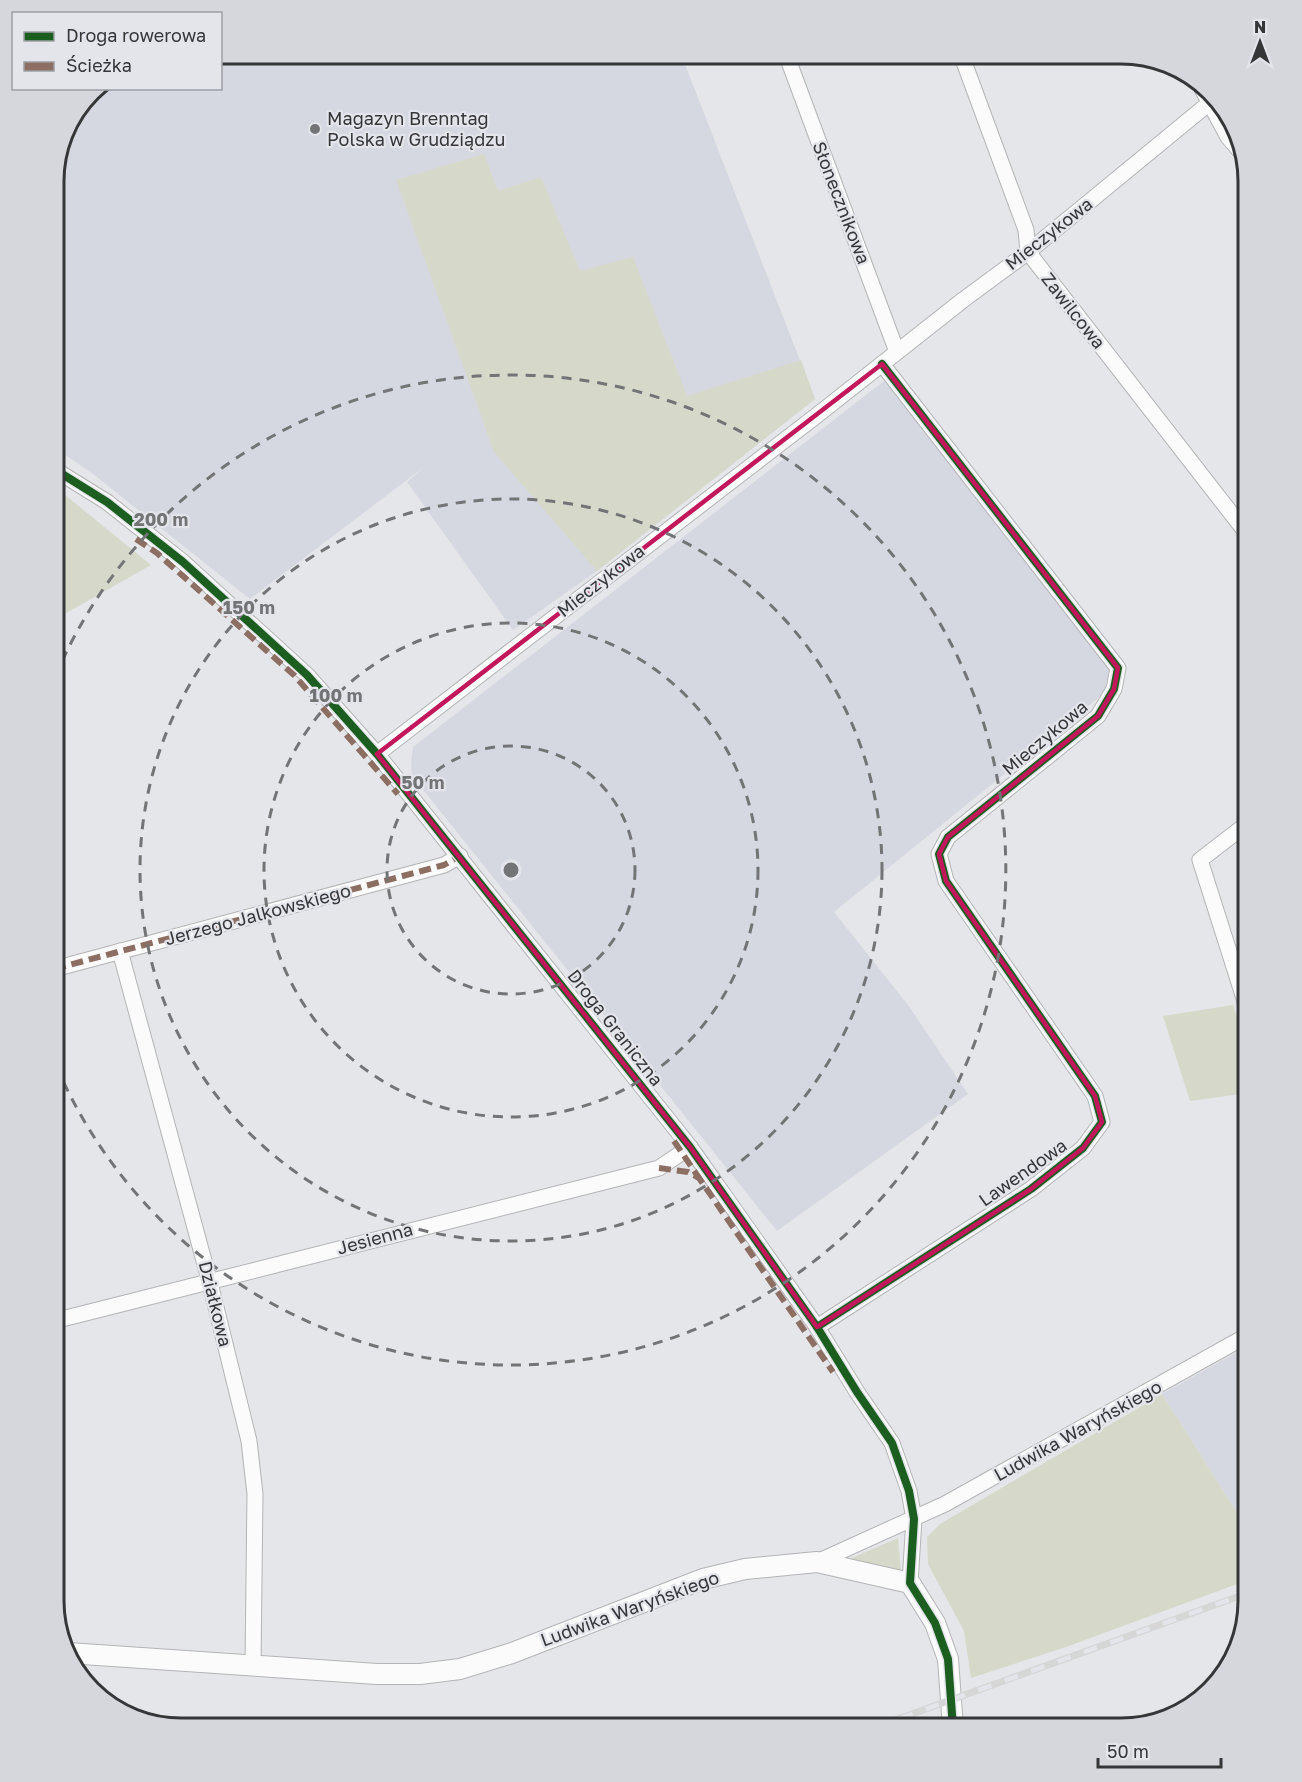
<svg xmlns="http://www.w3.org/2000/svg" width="1302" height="1782" font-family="'Golos Text',sans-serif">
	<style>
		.built { fill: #d5d8e0 }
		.green { fill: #d6d9ca }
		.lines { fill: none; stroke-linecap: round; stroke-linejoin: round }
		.minor-casing { stroke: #b4b4b7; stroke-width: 17 }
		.tertiary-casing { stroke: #b4b4b7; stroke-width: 22 }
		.path { stroke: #c5c5c5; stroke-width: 3; stroke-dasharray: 3 3; stroke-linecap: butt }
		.minor { stroke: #fbfbfc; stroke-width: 15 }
		.tertiary { stroke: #fbfbfc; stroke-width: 20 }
		.rail-casing { stroke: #d6d6d7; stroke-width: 7 }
		.rail { stroke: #e3e5eb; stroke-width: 4.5; stroke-dasharray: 14; stroke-linecap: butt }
		.quiet { stroke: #8d6e63; stroke-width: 6; stroke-dasharray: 12 6; stroke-linecap: butt }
		.cycleway-casing { stroke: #e3e5eb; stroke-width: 11 }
		.cycleway { stroke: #1b5e20; stroke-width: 8 }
		.marked { fill: none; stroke: #c2185b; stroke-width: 4.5; stroke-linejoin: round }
		.ring { fill: none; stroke: #737476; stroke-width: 3; stroke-dasharray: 10 8 }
		.poi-dot { fill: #737476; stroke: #e3e5eb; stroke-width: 2 }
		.labels { text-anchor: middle; stroke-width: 4.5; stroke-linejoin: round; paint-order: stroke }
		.poi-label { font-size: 18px; fill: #353638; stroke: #e3e5eb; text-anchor: start }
		.street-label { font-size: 18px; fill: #353638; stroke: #e3e5eb }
		.rim { fill: none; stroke: #353638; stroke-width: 3 }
		.centre { fill: #737476; stroke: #e3e5eb; stroke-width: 3 }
		.ring-label { font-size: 18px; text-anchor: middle; font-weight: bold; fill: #737476; stroke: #e3e5eb; stroke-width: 4.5; stroke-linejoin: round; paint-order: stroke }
	</style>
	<rect width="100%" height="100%" fill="#e5e6e9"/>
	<g class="built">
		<polygon points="221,54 681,54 815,399 597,571 513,630 407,482 424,467 250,599 93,474 54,447 54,173 67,126 95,89 220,88"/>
		<polygon points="884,381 897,393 1112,670 1103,694 834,912 908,1005 968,1094 777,1231 412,776 411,762 413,747"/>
		<polygon points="1248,1346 1248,1530 1162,1394"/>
	</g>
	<g class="green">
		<polygon points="484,154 498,191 541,177 580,271 633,257 687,396 801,360 815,399 597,571 494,452 396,180"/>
		<polygon points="54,486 151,565 54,620"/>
		<polygon points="1233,1005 1248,1051 1248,1093 1190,1101 1163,1016"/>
		<polygon points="1162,1394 1248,1530 1248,1580 1066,1647 971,1678 964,1631 928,1564 927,1537 940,1524"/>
		<polygon points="898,1538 901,1574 847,1560"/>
	</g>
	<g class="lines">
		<g class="minor-casing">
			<g id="minor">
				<polyline points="786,54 897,352"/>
				<polyline points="961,54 1026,230 1028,252 1248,535"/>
				<polyline points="1202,89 1228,137 1240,151"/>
				<polyline points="54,469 107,502 183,562 307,675 377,754 690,1147 817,1327 857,1392 892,1443 909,1491 914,1519 910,1583"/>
				<polyline points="377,754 816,416 963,300 1028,252 1213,100"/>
				<polyline points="120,951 210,1283 249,1441 255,1494 253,1665"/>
				<polyline points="54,969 444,865 460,856"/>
				<polyline points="1248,1011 1200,860 1248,823"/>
				<polyline points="54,1321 659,1168 690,1147"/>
				<polyline points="817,1327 1031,1189 1083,1148 1102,1122 1095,1096 946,881 939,854 948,837 1098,716 1114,689 1118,668 882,364"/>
				<polyline points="817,1562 945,1504 1248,1335"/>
			</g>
		</g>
		<g class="tertiary-casing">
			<polyline id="tertiary" points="68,1653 377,1674 420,1674 460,1669 512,1653 703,1579 745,1569 817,1562 910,1583 935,1623 948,1659 953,1728"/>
		</g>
		<polyline class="path" points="925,1728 937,1727"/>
		<use href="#minor" class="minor"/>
		<use href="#tertiary" class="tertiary"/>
		<g class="rail-casing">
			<polyline id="rail" points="873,1728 1248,1593"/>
		</g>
		<use href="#rail" class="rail"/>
		<g class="quiet">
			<polyline points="136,539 157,553 294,675 398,794"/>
			<polyline points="54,969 444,865 460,856"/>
			<polyline points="674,1141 699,1178"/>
			<polyline points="659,1168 688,1172 699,1178 833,1372"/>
			<polyline points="941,1726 942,1728"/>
		</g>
		<g class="cycleway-casing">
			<g id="cycleway">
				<polyline points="54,469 107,502 183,562 307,675 377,754 690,1147 817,1327 857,1392 892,1443 909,1491 914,1519 910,1583 935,1623 948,1659 953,1728"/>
				<polyline points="817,1327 1031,1189 1083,1148 1102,1122 1095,1096 946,881 939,854 948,837 1098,716 1114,689 1118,668 882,364"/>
			</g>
		</g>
		<use href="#cycleway" class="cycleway"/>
	</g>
	<path class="marked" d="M882,364L1118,668L1114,689L1098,716L948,837L939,854L946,881L1095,1096L1102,1122L1083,1148L1031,1189L817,1327L690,1147L377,754Z"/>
	<g class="ring">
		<circle cx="511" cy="870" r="124"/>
		<circle cx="511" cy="870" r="247"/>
		<circle cx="511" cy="870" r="371"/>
		<path d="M55 677A495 495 0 1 1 55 1063"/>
	</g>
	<circle class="poi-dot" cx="315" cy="129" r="6"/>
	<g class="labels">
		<g class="poi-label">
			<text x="327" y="125">Magazyn Brenntag<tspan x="327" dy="21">Polska w Grudziądzu</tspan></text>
		</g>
		<g class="street-label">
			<text transform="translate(841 203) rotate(69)" y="6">Słonecznikowa</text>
			<text transform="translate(1049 234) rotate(-38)" y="6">Mieczykowa</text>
			<text transform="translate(1073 311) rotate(52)" y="6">Zawilcowa</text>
			<text transform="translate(601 581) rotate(-38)" y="6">Mieczykowa</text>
			<text transform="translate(1045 738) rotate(-40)" y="6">Mieczykowa</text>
			<text transform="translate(258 915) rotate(-15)" y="6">Jerzego Jalkowskiego</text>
			<text transform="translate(615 1028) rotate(52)" y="6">Droga Graniczna</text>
			<text transform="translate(1023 1173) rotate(-35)" y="6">Lawendowa</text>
			<text transform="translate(375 1239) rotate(-15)" y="6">Jesienna</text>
			<text transform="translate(215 1304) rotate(76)" y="6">Działkowa</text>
			<text transform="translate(1078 1431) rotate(-29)" y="6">Ludwika Waryńskiego</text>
			<text transform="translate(630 1609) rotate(-20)" y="6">Ludwika Waryńskiego</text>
		</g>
	</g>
	<path d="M0 0H1302V1782H0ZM181 64H1121A117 117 0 0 1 1238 181V1601A117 117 0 0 1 1121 1718H181A117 117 0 0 1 64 1601V181A117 117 0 0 1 181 64Z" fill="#d5d7dd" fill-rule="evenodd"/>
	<path class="rim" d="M181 64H1121A117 117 0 0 1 1238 181V1601A117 117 0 0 1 1121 1718H181A117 117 0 0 1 64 1601V181A117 117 0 0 1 181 64Z"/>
	<circle cx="511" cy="870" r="9" class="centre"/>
	<g class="ring-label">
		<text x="161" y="526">200 m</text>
		<text x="249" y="614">150 m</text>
		<text x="336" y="702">100 m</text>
		<text x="423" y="789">50 m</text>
	</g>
	<rect x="12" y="12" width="210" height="78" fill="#e3e5eb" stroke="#9d9fa3" stroke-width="1.5"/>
	<rect x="24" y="32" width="30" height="9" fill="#1b5e20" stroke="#9d9fa3" stroke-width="1.5"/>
	<text x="66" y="42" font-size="18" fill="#353638">Droga rowerowa</text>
	<rect x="24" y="62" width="30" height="9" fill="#8d6e63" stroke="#9d9fa3" stroke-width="1.5"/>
	<text x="66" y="72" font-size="18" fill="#353638">Ścieżka</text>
	<g transform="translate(1260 42)" stroke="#e3e5eb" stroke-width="4.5" paint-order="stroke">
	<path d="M0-4.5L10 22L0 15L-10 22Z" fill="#353638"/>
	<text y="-9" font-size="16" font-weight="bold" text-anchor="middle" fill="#353638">N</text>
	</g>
	<path d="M1098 1758v9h123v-9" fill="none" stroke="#353638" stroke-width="3"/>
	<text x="1107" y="1758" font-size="18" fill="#353638" stroke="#e3e5eb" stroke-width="4.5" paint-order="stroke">50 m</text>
</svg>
